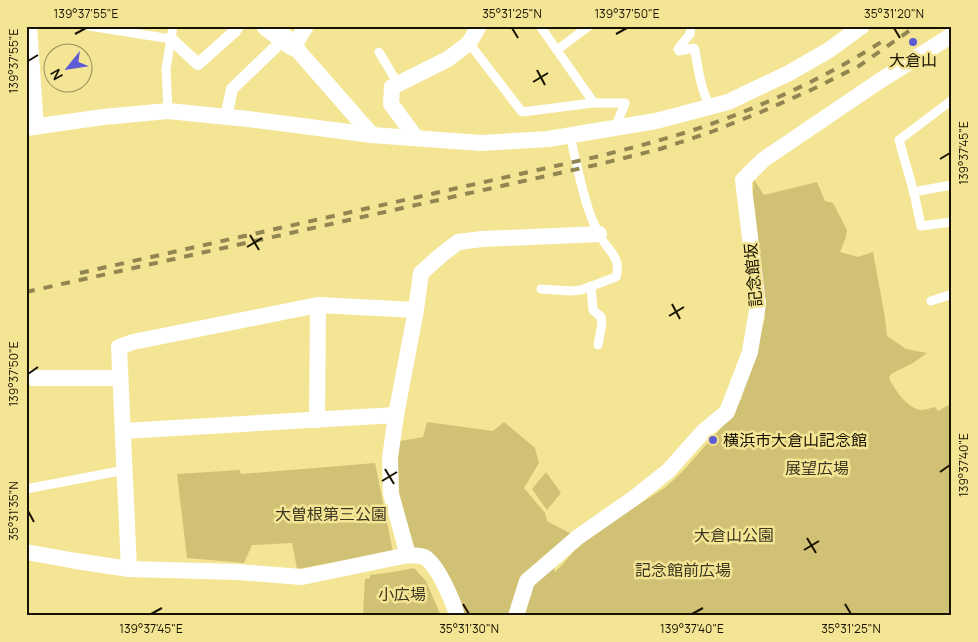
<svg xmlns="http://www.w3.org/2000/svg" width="978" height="642" font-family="Manrope,'Noto Sans JP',sans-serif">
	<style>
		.green { fill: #d0c174 }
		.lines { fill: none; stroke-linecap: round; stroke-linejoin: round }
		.service { stroke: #fff; stroke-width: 9 }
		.pedestrian { stroke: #fff; stroke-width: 12 }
		.minor { stroke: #fff; stroke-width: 16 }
		.tertiary { stroke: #fff; stroke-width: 21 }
		.rail { stroke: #918652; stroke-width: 4; stroke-dasharray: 9 9; stroke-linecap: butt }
		.ticks { fill: none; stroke: #181300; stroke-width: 2 }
		.poi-dot { fill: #5d5cd4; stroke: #f4e595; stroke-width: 2 }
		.labels { text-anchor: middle; stroke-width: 5; stroke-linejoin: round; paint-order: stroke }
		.poi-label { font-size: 16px; fill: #181300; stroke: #f4e595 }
		.street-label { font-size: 16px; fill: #181300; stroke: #f4e595 }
		.park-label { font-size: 16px; fill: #3b3620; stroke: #f4e595 }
		.neatline { fill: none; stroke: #181300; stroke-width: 2 }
		.ticks-label { font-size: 12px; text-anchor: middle; fill: #181300 }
	</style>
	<rect width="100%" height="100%" fill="#f4e595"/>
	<g class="green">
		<path d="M754,180L764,195L817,182L825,201L833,203L847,230L846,237L840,252L858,257L873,252L885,318L887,336L906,349L927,353L913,363L891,374L889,378C895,390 906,406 919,410C923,411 930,408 935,407L938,411L952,403V616H453L422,559L411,560L400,517L395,457L400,441L423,437L427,422L493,431L504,422L535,448L539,463L524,488L545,513L547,521L573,535L553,565L555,572L563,564L583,540L666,487L682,472L731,417L741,399L765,318L755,209L752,199Z"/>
		<polygon points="375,463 393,552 297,569 292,543 252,545 244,563 187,558 177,474 240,470 241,474"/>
		<polygon points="546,472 561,493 547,510 532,489"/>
		<polygon points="414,568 426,581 441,616 363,616 365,579 370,578 370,575 393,572"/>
	</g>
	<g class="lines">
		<g class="service">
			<polyline points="89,26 171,39"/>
			<polyline points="540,26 594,103"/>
			<path d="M691,26L690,34L678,49L679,51L694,48L695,50C698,70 701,89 710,107"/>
			<polyline points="469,43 522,112 593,103 625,103 615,128"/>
			<polyline points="557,50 589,26"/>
			<polyline points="379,52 398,84"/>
			<polyline points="952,100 899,140 914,193 921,226 952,222"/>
			<polyline points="168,111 166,69 173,26"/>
			<polyline points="913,192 952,185"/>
			<polyline points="591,287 593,310 601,317 602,323 598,345"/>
			<path d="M541,289L570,291L581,290L616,277C622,257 608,251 600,236C584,208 578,167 570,136"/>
			<polyline points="931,301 952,294"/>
			<polyline points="26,489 125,470"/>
		</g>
		<g class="pedestrian">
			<polyline points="171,39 198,64 235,31 238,26"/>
			<polyline points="226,117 232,89 284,39"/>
		</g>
		<g class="minor">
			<polyline points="29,26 36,127"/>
			<polyline points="306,26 294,46 372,135"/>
			<polyline points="26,128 103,117 168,111 248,119 372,135 481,143 548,139 656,121 728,102 789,73 829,50 862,26"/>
			<polyline points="416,138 391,104 392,87 448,59 469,43 479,26"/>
			<polyline points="26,377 35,378 120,378"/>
			<polyline points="317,420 318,305"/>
			<polyline points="124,431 396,415"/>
			<path d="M26,552L76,561L129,569L238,572L302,577L408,555C413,556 420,555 424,557C437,563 454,603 457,616"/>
			<polyline points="408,555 391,494 390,458 396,415 416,310 421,273 440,256 458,242 482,239 599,234"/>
			<polyline points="129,569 119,347 133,342 318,305 416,310"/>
			<polyline points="516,616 527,581 578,537 634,498 668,471 703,432 727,412 750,352 758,304 743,180 763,160 878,82 952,35"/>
		</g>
		<polyline class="tertiary" points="267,26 294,46"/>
		<g class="rail">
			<path d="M80,273L600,156C638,146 675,137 711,124C770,103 835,73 887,38"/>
			<polyline points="26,292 600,164 660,149 711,132 761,112 811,90 859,66 916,26"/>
		</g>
	</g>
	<path class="ticks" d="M512,28L518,38M894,28L900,38M75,34L86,28M616,34L627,28M28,61L38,55M537,70L545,85M533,82L548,73M940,159L950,153M250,235L259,250M247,247L262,238M672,304L680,319M669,316L684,307M28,374L38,367M385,469L394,484M940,472L950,465M382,481L397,472M28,511L34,522M807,538L816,553M804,550L819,541M463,604L469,614M845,604L851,614M151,614L162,608M692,614L703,608"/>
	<g class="poi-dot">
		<circle cx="913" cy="42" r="5"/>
		<circle cx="713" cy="440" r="5"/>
	</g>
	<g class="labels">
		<g class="poi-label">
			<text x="913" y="66">大倉山</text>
			<text x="723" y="446" text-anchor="start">横浜市大倉山記念館</text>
		</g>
		<g class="street-label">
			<text transform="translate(753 275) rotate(-95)" y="6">記念館坂</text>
		</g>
		<g class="park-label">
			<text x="817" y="474">展望広場</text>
			<text x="331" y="520">大曽根第三公園</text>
			<text x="734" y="541">大倉山公園</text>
			<text x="683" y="576">記念館前広場</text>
			<text x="402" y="600">小広場</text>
		</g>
	</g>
	<rect width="978" height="642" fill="none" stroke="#f4e595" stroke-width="55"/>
	<g transform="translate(68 68) rotate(240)"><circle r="24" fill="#f4e595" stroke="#9c9159"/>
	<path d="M0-4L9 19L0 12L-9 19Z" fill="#5d5cd4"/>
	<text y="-8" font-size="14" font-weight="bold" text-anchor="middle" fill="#181300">N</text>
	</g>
	<rect x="28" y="28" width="922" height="586" class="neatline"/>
	<g class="ticks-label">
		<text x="86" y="18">139°37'55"E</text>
		<text x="512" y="18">35°31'25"N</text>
		<text x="627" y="18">139°37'50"E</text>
		<text x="894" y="18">35°31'20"N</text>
		<text transform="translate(14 61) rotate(-90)" y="4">139°37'55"E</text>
		<text transform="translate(964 153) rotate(-90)" y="4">139°37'45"E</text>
		<text transform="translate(14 374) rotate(-90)" y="4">139°37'50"E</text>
		<text transform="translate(964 465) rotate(-90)" y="4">139°37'40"E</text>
		<text transform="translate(14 511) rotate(-90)" y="4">35°31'35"N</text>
		<text x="151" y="633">139°37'45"E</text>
		<text x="469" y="633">35°31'30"N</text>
		<text x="692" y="633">139°37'40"E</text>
		<text x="851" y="633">35°31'25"N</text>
	</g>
</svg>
